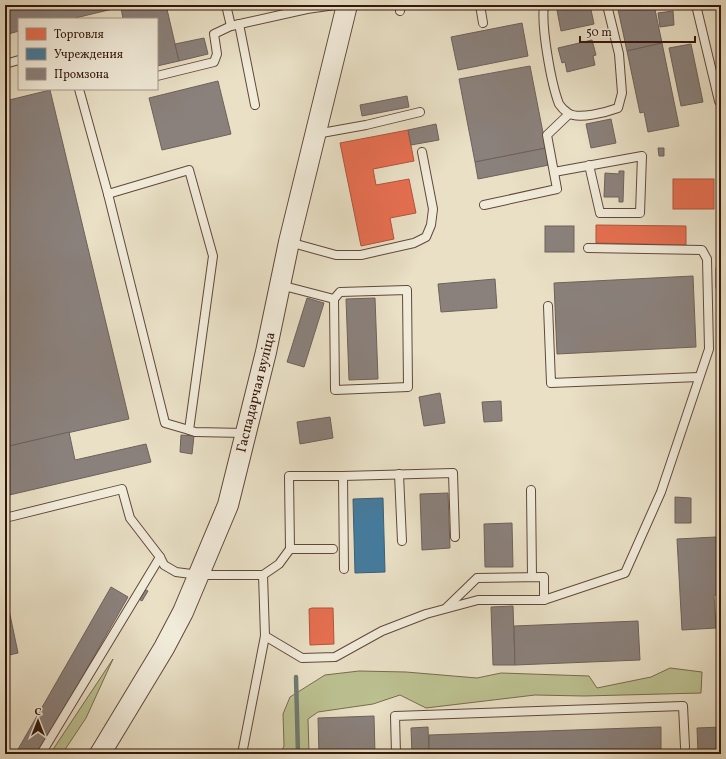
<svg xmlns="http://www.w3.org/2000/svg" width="726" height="759" font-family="Vollkorn,serif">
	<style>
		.green { fill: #bcc191; stroke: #786c4e }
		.shops { fill: #e76f51; stroke: #b1543c }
		.public { fill: #457b9d; stroke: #405d71 }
		.industry { fill: #8a817c; stroke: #70615a }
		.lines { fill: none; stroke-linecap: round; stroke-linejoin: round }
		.stream { stroke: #6f7a70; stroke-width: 4.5 }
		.service-casing { stroke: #61483a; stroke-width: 10 }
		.tertiary-casing { stroke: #61483a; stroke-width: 22 }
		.service { stroke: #f1ebda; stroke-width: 8 }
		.tertiary { stroke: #f1ebda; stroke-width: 20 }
		.labels { text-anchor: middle; stroke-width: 4; stroke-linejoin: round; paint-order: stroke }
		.street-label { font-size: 14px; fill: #34160b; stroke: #f1ebda }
	</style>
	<rect width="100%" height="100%" fill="#e9e0c6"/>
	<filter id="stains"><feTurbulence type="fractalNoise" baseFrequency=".005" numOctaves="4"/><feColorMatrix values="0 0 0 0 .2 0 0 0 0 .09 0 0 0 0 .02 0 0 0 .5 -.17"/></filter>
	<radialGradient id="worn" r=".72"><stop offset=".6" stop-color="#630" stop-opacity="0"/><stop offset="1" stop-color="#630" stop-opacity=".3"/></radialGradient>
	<g class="green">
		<polygon points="113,659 86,718 62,754 50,754"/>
		<polygon points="670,668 702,672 701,693 584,696 535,695 426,708 400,695 373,704 318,712 308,719 309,754 280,754 284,746 283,714 290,697 325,675 359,671 406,672 477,678 501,673 589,676 597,688 651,677"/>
	</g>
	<g class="shops">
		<polygon points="408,130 414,161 373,169 376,185 409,179 416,213 390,218 394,239 361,246 340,143"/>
		<rect x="673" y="179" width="41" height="30"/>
		<polygon points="596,225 686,226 686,245 596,243"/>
		<polygon points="312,608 333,608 334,644 310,645 309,609"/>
	</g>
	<polygon class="public" points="383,498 385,572 355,573 353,499"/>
	<g class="industry">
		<polygon points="5,5 120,5 121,7 71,19 19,19 19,31 5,35"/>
		<polygon points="129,5 166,5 179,61 157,66 157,19 123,19 121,7"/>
		<polygon points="556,5 590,5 594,24 561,31"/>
		<polygon points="617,5 654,5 662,43 627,51"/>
		<polygon points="673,11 674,25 660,27 658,13"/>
		<polygon points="522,23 528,56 458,70 451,37"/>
		<polygon points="204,38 208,54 179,61 175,44"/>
		<polygon points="592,40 596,55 593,56 595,65 567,72 565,62 562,63 558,48"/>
		<polygon points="662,43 679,126 648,132 644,112 640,113 627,51"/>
		<polygon points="691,44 703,102 681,106 669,48"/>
		<polygon points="530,66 546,148 475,162 459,79"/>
		<polygon points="218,81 231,134 162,150 149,98"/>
		<polygon points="50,90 129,419 5,447 5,101"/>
		<polygon points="407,96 409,107 362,116 360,105"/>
		<polygon points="611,119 616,143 591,148 586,124"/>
		<polygon points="436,124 439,140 411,145 408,130"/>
		<polygon points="546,148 549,165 478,179 475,162"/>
		<polygon points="658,148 664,148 664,156 659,156"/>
		<polygon points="619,171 624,171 623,202 619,202 619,197 604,197 605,173 619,174"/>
		<rect x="545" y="226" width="29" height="26"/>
		<rect x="716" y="268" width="5" height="20"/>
		<polygon points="693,276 696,347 557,354 554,283"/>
		<polygon points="495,279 497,308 441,312 438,284"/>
		<polygon points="307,298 324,303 304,367 287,362"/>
		<polygon points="375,298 378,379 349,380 346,299"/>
		<polygon points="440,393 445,423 424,426 419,397"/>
		<polygon points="501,401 502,421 484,422 482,402"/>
		<polygon points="330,417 333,438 300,444 297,422"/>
		<polygon points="69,432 75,460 146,444 151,462 5,496 5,447"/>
		<polygon points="181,435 194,436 192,454 180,452"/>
		<polygon points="448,493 450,548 422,550 420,494"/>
		<polygon points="675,497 691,498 691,523 675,523"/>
		<polygon points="512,523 513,567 485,567 484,524"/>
		<polygon points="716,537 719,595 714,595 716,628 682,630 677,539"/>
		<polygon points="111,587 128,597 38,754 22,754 17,751"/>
		<polygon points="143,588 148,591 142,601 137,598"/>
		<polygon points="513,606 515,665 493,665 491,607"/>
		<polygon points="9,610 18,653 5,656 5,611"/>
		<polygon points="638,621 640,660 515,665 514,626"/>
		<polygon points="374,716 375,754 319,754 318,718"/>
		<polygon points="428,727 429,754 412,754 411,728"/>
		<polygon points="661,727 661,754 429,754 429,735"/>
		<polygon points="721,727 721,754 698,754 697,728"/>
	</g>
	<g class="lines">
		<polyline class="stream" points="296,677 298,754"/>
		<g class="service-casing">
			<g id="service">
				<polyline points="226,5 231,26 307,9 335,5"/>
				<polyline points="480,5 483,23"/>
				<path d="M544,5C541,27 551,83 559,104C561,107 565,111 568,113C578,120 607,112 618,108L622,93L619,54L607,5"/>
				<polyline points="696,5 719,101 721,101"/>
				<polyline points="400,11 401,5"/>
				<polyline points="239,24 255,105"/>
				<polyline points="5,64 19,60"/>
				<polyline points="157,76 214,62 217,54 214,34 231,26"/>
				<polyline points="79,89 108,194 165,423 189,430"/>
				<polyline points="316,134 366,125 420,112"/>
				<polyline points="554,172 642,156 640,213 600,213 589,165"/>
				<polyline points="108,194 189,170 213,256 189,430 195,432 245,433"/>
				<polyline points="484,205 557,189 547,135 569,114"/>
				<polyline points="289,242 336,255 361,255 414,243 426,237 431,225 433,209 422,152"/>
				<polyline points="280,285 334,299 335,390 408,387 407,290 340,292 334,299"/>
				<polyline points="548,306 551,383 699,377"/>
				<polyline points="399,474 402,541"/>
				<polyline points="343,476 453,473 455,537"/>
				<polyline points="531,490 532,577"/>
				<polyline points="5,518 122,489 130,518 160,557 164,565 176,572 199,575 263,575"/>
				<polyline points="333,549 290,549 289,476 343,476 344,569"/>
				<polyline points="446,608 477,578 544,577 544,600"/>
				<polyline points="265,636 302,658 335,657 382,631 426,614 478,600 544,600 625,573 661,492 709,349 707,259 702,250 588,248"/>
				<polyline points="41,754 160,557"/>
				<polyline points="242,754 265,636 263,575 279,564 290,549"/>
				<polyline points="396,754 395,716 683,706 685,747"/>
			</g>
		</g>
		<g class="tertiary-casing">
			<polyline id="tertiary" points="100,754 164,648 183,612 228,505 266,352 289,242 347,5"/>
		</g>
		<use href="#service" class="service"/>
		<use href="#tertiary" class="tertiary"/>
	</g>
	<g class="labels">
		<g class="street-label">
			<text transform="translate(255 392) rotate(-76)" y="5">Гаспадарчая вуліца</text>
		</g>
	</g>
	<rect width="726" height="759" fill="none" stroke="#e9e0c6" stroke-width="20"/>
	<rect x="6" y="6" width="714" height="747" fill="none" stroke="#34160b" stroke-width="2"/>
	<rect x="10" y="10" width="706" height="739" fill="none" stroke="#34160b"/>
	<rect x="18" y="18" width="140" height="72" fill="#f1ebda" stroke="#a59687"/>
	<rect x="26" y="28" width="20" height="12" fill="#e76f51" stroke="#a59687"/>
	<text x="54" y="38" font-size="12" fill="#34160b">Торговля</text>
	<rect x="26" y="48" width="20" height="12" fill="#457b9d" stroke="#a59687"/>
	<text x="54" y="58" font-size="12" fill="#34160b">Учреждения</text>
	<rect x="26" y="68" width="20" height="12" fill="#8a817c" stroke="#a59687"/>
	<text x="54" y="78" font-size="12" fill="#34160b">Промзона</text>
	<g transform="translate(38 721)" stroke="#f1ebda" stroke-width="3" paint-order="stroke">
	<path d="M0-3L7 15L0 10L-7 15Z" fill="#34160b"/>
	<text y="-6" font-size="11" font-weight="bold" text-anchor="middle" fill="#34160b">С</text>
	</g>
	<path d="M580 36v6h115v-6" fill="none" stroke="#34160b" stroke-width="2"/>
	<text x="586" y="36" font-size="12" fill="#34160b" stroke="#f1ebda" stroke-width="3" paint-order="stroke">50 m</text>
	<rect width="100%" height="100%" filter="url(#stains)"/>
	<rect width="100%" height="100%" fill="url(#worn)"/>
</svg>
